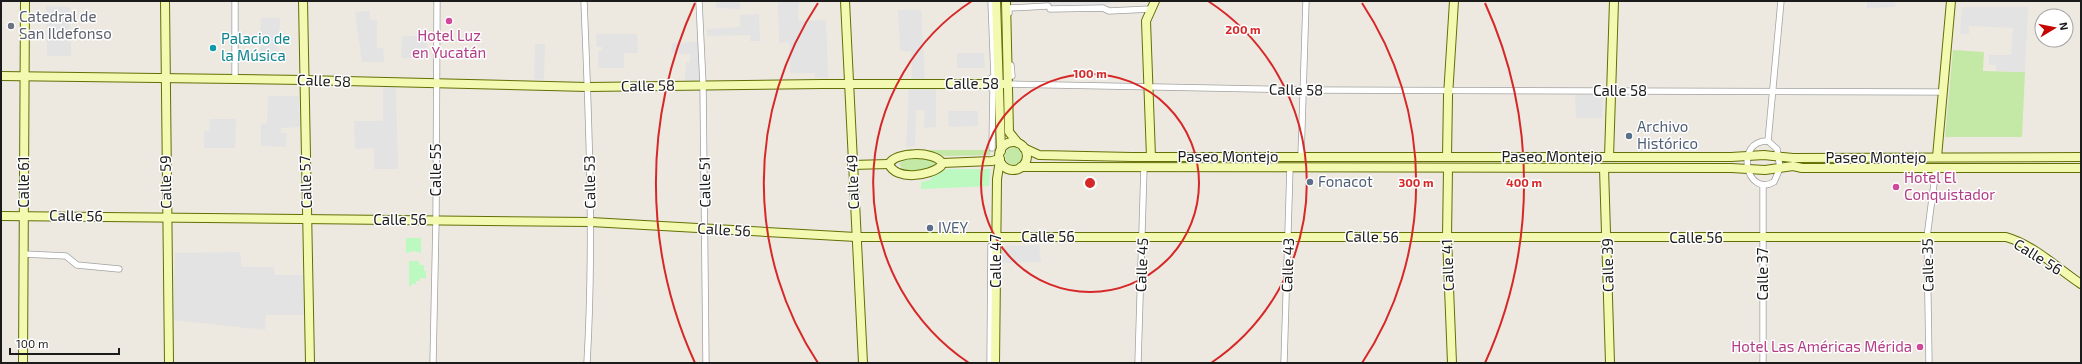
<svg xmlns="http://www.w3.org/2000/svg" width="2082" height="364" font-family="'Exo 2',sans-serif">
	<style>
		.grass { fill: #c4e8a5 }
		.park { fill: #bbf9c1 }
		.parking { fill: #e3e3e3 }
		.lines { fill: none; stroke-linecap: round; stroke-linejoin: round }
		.street-casing { stroke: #a2a2a2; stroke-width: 7 }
		.secondary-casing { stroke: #627004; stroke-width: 10 }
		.street { stroke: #fff; stroke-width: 5.5 }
		.secondary { stroke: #f4f9b2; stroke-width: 8 }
		.ring { fill: none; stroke: #d62828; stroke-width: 2 }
		.hotel-dot { fill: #d1479c; stroke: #fff; stroke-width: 1.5 }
		.worship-dot { fill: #6b7280; stroke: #fff; stroke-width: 1.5 }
		.culture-dot { fill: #0f9aa8; stroke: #fff; stroke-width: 1.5 }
		.service-dot { fill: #5c6f8a; stroke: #fff; stroke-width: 1.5 }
		.labels { text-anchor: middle; stroke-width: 3; stroke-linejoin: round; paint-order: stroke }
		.worship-label { font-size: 15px; fill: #5b616d; stroke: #fff; text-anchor: start }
		.hotel-label { font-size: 15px; fill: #b23c85; stroke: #fff }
		.culture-label { font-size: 15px; fill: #0d838f; stroke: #fff; text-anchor: start }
		.street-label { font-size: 15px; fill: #1b1b1b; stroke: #fff }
		.service-label { font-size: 15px; fill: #4e5e75; stroke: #fff; text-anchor: start }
		.centre { fill: #d62828; stroke: #fff; stroke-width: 2 }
		.ring-label { font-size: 12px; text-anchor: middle; font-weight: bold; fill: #d62828; stroke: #fff; stroke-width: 3; stroke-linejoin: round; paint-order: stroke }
	</style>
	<rect width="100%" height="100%" fill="#ede9e0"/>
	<g class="grass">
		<polygon points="1953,50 1984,52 1983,71 2025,72 2022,137 1945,137"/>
		<circle cx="1014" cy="156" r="9"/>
		<polygon points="915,150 990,150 990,155 946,156"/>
		<polygon points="925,157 933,160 935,165 924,171 904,170 899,164 906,158"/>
	</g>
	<g class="park">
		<polygon points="947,169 990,169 989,186 921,189 921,182 931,180 931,178"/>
		<polygon points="406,238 421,238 421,253 414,251 406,253"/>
		<polygon points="409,261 419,261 419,265 424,265 424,271 426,271 426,278 420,278 420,281 416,281 416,284 412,284 411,286 409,286"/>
	</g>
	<g class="parking">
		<polygon points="716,1 740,1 740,9 716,8"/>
		<polygon points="778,1 799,1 798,21 826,20 828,78 815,78 815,73 790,73 789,42 779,43"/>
		<polygon points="1049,1 1109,1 1110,4 1049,5"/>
		<polygon points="1867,1 1896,1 1895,7 1867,8"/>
		<polygon points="46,6 70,7 71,56 47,56"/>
		<polygon points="1962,7 2028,7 2025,72 1996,71 1996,65 1989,65 1989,55 2011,55 2013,28 1969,26 1969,34 1960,34"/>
		<polygon points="898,10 921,10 925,79 912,79 911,51 900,51"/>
		<polygon points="370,11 370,20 377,20 377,48 383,48 384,62 362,62 355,12"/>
		<polygon points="759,14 760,41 750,41 750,35 707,36 707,29 740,27 740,15"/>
		<polygon points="261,18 280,18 278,61 260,60"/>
		<polygon points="596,34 637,34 638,53 624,53 624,68 598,68 598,51 602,51 602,47 597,47"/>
		<polygon points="402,36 427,36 427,58 401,58"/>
		<polygon points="698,42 700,78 696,81 685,81 686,62 690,63 690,54 671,53 672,43"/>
		<polygon points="535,44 545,44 544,80 534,79"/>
		<polygon points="957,53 984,53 985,68 957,68"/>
		<polygon points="383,86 396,86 398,169 374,169 374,148 355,149 354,121 383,121"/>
		<polygon points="909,89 936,89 936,127 924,128 925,110 916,110 915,146 906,147"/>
		<polygon points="1575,95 1601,95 1603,98 1602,118 1576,118"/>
		<polygon points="268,96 299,96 300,127 281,128 281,133 287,133 286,147 261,146 261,124 267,123"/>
		<polygon points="948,111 978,111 978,126 949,127"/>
		<polygon points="210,119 236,119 235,148 204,148 204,131 209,131"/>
		<polygon points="1039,245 1041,262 1002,263 1001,249 1006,246"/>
		<polygon points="240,252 242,267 274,267 275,275 303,275 304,315 266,315 265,330 173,320 175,253"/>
	</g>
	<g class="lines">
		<g class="street-casing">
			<g id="street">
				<path d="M584,1C589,122 594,242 587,363"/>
				<polyline points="699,1 703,85 706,363"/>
				<polyline points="1050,9 1103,8 1109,11 1151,9"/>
				<polyline points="1009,13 1009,8 1048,6"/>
				<polyline points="1011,65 1012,76"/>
				<polyline points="235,79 235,1"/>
				<polyline points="989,80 994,76 991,1"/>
				<polyline points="1008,84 1303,90 1943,92"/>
				<polyline points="989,86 993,90 992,148"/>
				<polyline points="1768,141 1781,1"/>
				<path d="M1768,141L1777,149L1780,168L1774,182C1746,198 1734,140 1768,141Z"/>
				<polyline points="1301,157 1306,1"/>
				<polyline points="1763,185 1763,363"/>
				<polyline points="24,254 66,256 77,265 119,269"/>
				<polyline points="433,363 436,220 437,1"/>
				<polyline points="990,363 991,246"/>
				<polyline points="1138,363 1144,167"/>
				<polyline points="1284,363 1290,167"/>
				<polyline points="1929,363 1927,237 1936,168"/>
			</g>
		</g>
		<g class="secondary-casing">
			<g id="secondary">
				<polyline points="165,1 169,363"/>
				<polyline points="303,1 310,363"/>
				<polyline points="845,1 863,363"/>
				<polyline points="996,1 1001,151"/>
				<polyline points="1006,1 1009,132 1018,143"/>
				<polyline points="1,76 304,80 588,87 822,84 1008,84"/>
				<circle cx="1013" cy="156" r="14"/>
				<polyline points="1024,148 1039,155 1132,157 1731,157 1764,155 1793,158 2081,157"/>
				<polyline points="1151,157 1146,21 1155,1"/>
				<polyline points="1447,157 1448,96 1454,1"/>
				<polyline points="1609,157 1614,1"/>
				<polyline points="1937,157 1951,1"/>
				<polyline points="942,163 992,161 1000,159"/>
				<path d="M889,164C896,181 930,176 941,166L942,163"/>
				<path d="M889,164C895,151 935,151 942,163"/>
				<polyline points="852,165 889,164"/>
				<polyline points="1021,167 1731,168 1765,170 1793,166 1802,168 2081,168"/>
				<polyline points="1448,168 1447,237 1452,363"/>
				<polyline points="1604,168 1610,363"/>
				<path d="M1,216L591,222L856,237H2006C2034,245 2057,268 2081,284"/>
				<polyline points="23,363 25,1"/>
				<polyline points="995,363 997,179 1000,160"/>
			</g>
		</g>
		<use href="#street" class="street"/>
		<use href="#secondary" class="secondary"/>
	</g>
	<g class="ring">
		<circle cx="1090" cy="183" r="109"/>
		<path d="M969 363A217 217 0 0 1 972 1M1208 1A217 217 0 0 1 1211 363"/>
		<path d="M818 363A326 326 0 0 1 818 3M1362 3A326 326 0 0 1 1362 363"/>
		<path d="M695 363A434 434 0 0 1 695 3M1485 3A434 434 0 0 1 1485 363"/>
	</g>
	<g class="hotel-dot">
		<circle cx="449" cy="21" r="4"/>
		<circle cx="1896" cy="187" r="4"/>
		<circle cx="1920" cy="347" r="4"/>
	</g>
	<circle class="worship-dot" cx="11" cy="26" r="4"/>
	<circle class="culture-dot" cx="213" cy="48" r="4"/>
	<g class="service-dot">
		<circle cx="1629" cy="136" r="4"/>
		<circle cx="1310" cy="182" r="4"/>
		<circle cx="930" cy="228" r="4"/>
	</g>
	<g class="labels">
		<g class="worship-label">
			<text x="19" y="22">Catedral de<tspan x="19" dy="17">San Ildefonso</tspan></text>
		</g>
		<g class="hotel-label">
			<text x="449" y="41">Hotel Luz<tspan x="449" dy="17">en Yucatán</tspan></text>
			<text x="1904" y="183" text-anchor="start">Hotel El<tspan x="1904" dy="17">Conquistador</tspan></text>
			<text x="1912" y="352" text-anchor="end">Hotel Las Américas Mérida</text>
		</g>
		<g class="culture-label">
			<text x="221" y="44">Palacio de<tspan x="221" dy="17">la Música</tspan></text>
		</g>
		<g class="street-label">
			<text transform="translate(324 81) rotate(2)" y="5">Calle 58</text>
			<text x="972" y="89">Calle 58</text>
			<text transform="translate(648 86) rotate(-1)" y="5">Calle 58</text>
			<text transform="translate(1296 90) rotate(1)" y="5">Calle 58</text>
			<text x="1620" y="96">Calle 58</text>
			<text x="1228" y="162">Paseo Montejo</text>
			<text x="1552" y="162">Paseo Montejo</text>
			<text x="1876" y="163">Paseo Montejo</text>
			<text transform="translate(436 170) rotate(-90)" y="5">Calle 55</text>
			<text transform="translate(24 182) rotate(-90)" y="5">Calle 61</text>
			<text transform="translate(166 182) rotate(-91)" y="5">Calle 59</text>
			<text transform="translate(306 182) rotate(-92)" y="5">Calle 57</text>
			<text transform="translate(590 182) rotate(-91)" y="5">Calle 53</text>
			<text transform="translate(705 182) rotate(-91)" y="5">Calle 51</text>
			<text transform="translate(853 182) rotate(-92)" y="5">Calle 49</text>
			<text transform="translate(76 216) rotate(1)" y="5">Calle 56</text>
			<text x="400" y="225">Calle 56</text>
			<text transform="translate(724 230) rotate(3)" y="5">Calle 56</text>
			<text x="1048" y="242">Calle 56</text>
			<text transform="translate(1372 237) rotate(1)" y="5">Calle 56</text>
			<text x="1696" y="243">Calle 56</text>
			<text transform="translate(2038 257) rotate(32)" y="5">Calle 56</text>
			<text transform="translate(996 261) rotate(-90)" y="5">Calle 47</text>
			<text transform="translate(1142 265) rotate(-88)" y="5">Calle 45</text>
			<text transform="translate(1288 265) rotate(-88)" y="5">Calle 43</text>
			<text transform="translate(1448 265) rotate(-92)" y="5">Calle 41</text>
			<text transform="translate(1608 265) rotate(-91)" y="5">Calle 39</text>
			<text transform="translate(1928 265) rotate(-91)" y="5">Calle 35</text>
			<text transform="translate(1763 274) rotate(-90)" y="5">Calle 37</text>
		</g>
		<g class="service-label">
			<text x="1637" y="132">Archivo<tspan x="1637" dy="17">Histórico</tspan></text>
			<text x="1318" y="187">Fonacot</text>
			<text x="938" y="233">IVEY</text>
		</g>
	</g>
	<circle cx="1090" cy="183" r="6" class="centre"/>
	<g class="ring-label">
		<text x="1243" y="34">200 m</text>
		<text x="1090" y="78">100 m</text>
		<text x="1416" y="187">300 m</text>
		<text x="1524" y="187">400 m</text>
	</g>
	<rect width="2082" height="364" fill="none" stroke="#1b1b1b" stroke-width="4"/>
	<g transform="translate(2054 28) rotate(80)"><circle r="19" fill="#ffffff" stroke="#a4a4a4"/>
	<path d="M0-3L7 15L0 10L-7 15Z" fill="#c60400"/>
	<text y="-6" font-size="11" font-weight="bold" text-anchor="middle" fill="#1b1b1b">N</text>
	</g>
	<path d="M10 348v6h109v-6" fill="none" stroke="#1b1b1b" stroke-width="2"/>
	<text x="16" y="348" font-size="12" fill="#1b1b1b" stroke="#ffffff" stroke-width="3" paint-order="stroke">100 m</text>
</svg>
